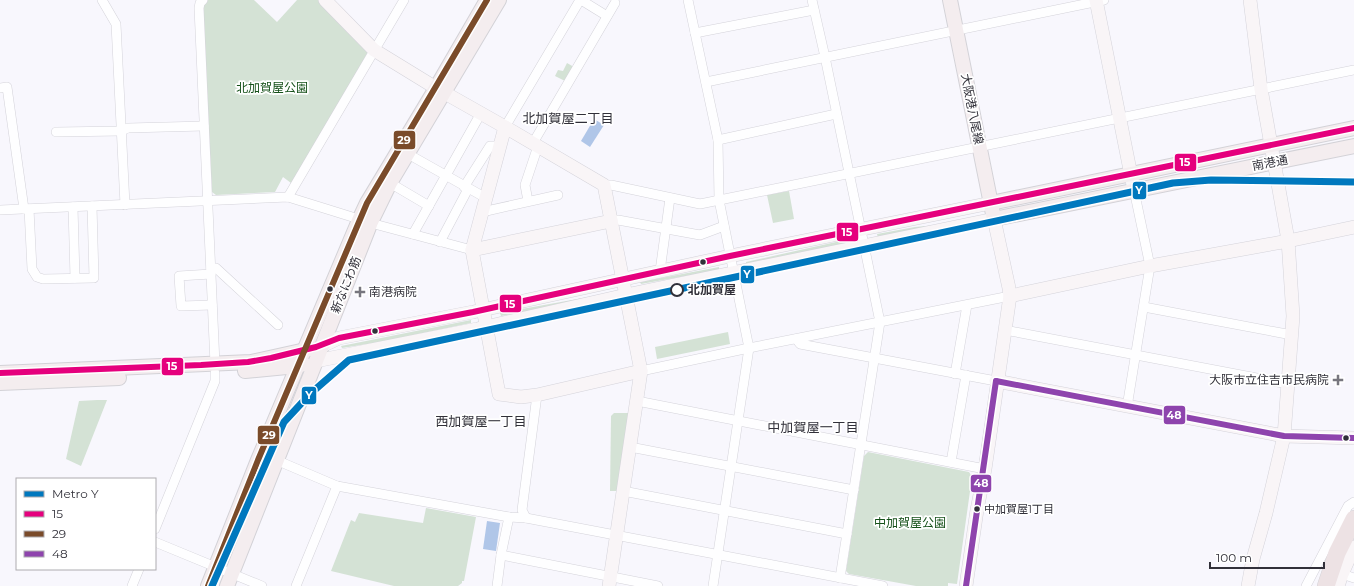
<svg xmlns="http://www.w3.org/2000/svg" width="1354" height="586" font-family="Montserrat,'Noto Sans JP',sans-serif">
	<style>
		.green { fill: #d4e2d5 }
		.water { fill: #b0c6e8 }
		.lines { fill: none; stroke-linecap: round; stroke-linejoin: round }
		.street-casing { stroke: #d4d3da; stroke-width: 10 }
		.secondary-casing { stroke: #d4d3da; stroke-width: 14 }
		.primary-casing { stroke: #d3d2d7; stroke-width: 16 }
		.highway-casing { stroke: #d3d2d7; stroke-width: 18 }
		.street { stroke: #fefeff; stroke-width: 9 }
		.secondary { stroke: #f9f5f7; stroke-width: 13 }
		.primary { stroke: #f4edef; stroke-width: 14 }
		.highway { stroke: #ede2e4; stroke-width: 17 }
		.bus-1-casing { stroke: #fff; stroke-width: 9 }
		.bus-2-casing { stroke: #fff; stroke-width: 9 }
		.bus-3-casing { stroke: #fff; stroke-width: 9 }
		.bus-1 { stroke: #e5007d; stroke-width: 6 }
		.bus-2 { stroke: #7a4b2a; stroke-width: 6 }
		.bus-3 { stroke: #8e44ad; stroke-width: 6 }
		.metro-1-casing { stroke: #fff; stroke-width: 10 }
		.metro-1 { stroke: #0078be; stroke-width: 7 }
		.bus-dot { fill: #313039; stroke: #fff; stroke-width: 1.5 }
		.stop-dot { fill: #fff; stroke: #313039; stroke-width: 2 }
		.poi-dot { fill: #77767e; stroke: #fff; stroke-width: 1.5 }
		.labels { text-anchor: middle; stroke-width: 3.5; stroke-linejoin: round; paint-order: stroke }
		.bus-label { font-size: 11px; fill: #313039; stroke: #fff; text-anchor: start }
		.park-label { font-size: 12px; fill: #155019; stroke: #fff }
		.street-label { font-size: 12px; fill: #313039; stroke: #fff }
		.stop-label { font-size: 12px; font-weight: bold; fill: #313039; stroke: #fff; text-anchor: start }
		.poi-label { font-size: 12px; fill: #313039; stroke: #fff; text-anchor: start }
		.neighbourhood-label { font-size: 13px; fill: #313039; stroke: #fff }
		.line-badge { stroke: #fff; stroke-width: 1.5 }
		.badge-label { font-size: 11px; text-anchor: middle; font-weight: bold; fill: #fff }
	</style>
	<rect width="100%" height="100%" fill="#f8f7fd"/>
	<g class="green">
		<polygon points="206,0 254,0 277,22 297,0 319,0 369,50 330,119 293,180 291,183 283,177 275,192 216,195 212,192 202,4"/>
		<polygon points="567,63 574,67 565,81 555,76 558,70 563,71"/>
		<polygon points="789,191 794,219 773,223 767,195"/>
		<polygon points="937,225 878,238 877,234 915,227"/>
		<polygon points="845,240 846,244 746,265 746,262"/>
		<polygon points="719,267 719,270 641,284 640,282"/>
		<polygon points="605,294 605,296 501,316 500,313"/>
		<polygon points="471,320 471,323 380,342 342,348 341,346"/>
		<polygon points="728,332 730,344 657,359 655,347"/>
		<polygon points="97,400 107,400 81,466 66,459 79,401"/>
		<polygon points="614,413 629,413 617,491 610,491 611,416"/>
		<polygon points="868,452 969,472 972,477 957,584 948,583 948,586 916,586 849,574 846,571 864,456"/>
		<polygon points="426,508 476,517 464,581 462,581 462,583 458,586 394,586 331,571 351,520 355,522 359,513 423,523"/>
	</g>
	<g class="water">
		<polygon points="594,119 604,125 590,147 581,141"/>
		<polygon points="487,521 500,523 496,551 483,549"/>
	</g>
	<g class="lines">
		<g class="street-casing">
			<g id="street">
				<polyline points="102,0 116,24 125,205"/>
				<polyline points="203,0 200,3 199,8 215,364"/>
				<polyline points="581,0 607,16"/>
				<polyline points="688,0 718,140 719,200 749,348 713,586"/>
				<polyline points="812,0 825,57 880,322 840,578"/>
				<polyline points="695,33 814,10"/>
				<polyline points="706,82 1104,0"/>
				<polyline points="0,88 7,87 24,209"/>
				<polyline points="505,127 580,0"/>
				<polyline points="56,132 121,131 128,128 204,126"/>
				<polyline points="718,140 836,114"/>
				<polyline points="533,143 615,3"/>
				<polyline points="408,154 486,198"/>
				<polyline points="390,183 429,206"/>
				<polyline points="604,185 611,185 700,204 1354,70"/>
				<polyline points="464,187 490,146 499,146"/>
				<polyline points="288,197 404,0"/>
				<polyline points="528,201 525,185 538,146"/>
				<polyline points="73,207 75,278"/>
				<polyline points="29,209 32,269 37,277 43,279 94,278 92,206"/>
				<polyline points="0,210 288,197 378,225 472,250"/>
				<polyline points="482,212 558,195"/>
				<polyline points="611,221 618,220 700,235 724,226"/>
				<polyline points="413,234 481,113"/>
				<polyline points="440,242 468,189"/>
				<polyline points="211,268 216,268 278,325"/>
				<polyline points="660,271 670,198"/>
				<polyline points="211,274 179,276 181,306 212,305"/>
				<polyline points="1144,307 1292,335"/>
				<polyline points="1005,330 1288,384"/>
				<polyline points="796,339 800,344 996,381"/>
				<polyline points="641,371 749,348 1010,296"/>
				<polyline points="955,374 967,305"/>
				<polyline points="637,401 985,469"/>
				<polyline points="1127,407 1150,266 1134,190"/>
				<polyline points="630,447 854,490"/>
				<polyline points="276,460 337,486 509,517 526,518 883,586"/>
				<polyline points="951,462 966,375"/>
				<polyline points="623,491 847,534"/>
				<polyline points="526,518 522,510 537,395"/>
				<polyline points="155,529 215,381 215,373"/>
				<polyline points="155,542 262,586"/>
				<polyline points="501,555 658,586"/>
				<polyline points="1342,574 1354,578"/>
				<polyline points="132,586 139,569"/>
				<polyline points="296,586 337,486"/>
				<polyline points="497,586 501,555 509,517"/>
				<polyline points="1306,586 1348,506 1354,502"/>
			</g>
		</g>
		<g class="secondary-casing">
			<g id="secondary">
				<polyline points="325,0 374,50 436,88 505,127 604,185 641,371 609,586"/>
				<polyline points="1096,0 1134,190"/>
				<polyline points="505,127 472,250 499,394 521,397 537,395 641,371"/>
				<polyline points="472,250 611,221"/>
				<polyline points="1010,296 1150,266 1288,241 1354,227"/>
				<polyline points="322,346 339,338 473,312 730,256 991,203"/>
				<polyline points="316,361 477,329 626,295 994,219 1009,288 1010,296 985,469 977,510 966,586"/>
				<polyline points="996,381 1284,436 1354,438"/>
				<polyline points="1248,586 1253,559 1266,513 1284,436 1293,316 1288,240 1261,89 1250,0"/>
				<polyline points="1338,586 1342,574 1354,547"/>
			</g>
		</g>
		<g class="primary-casing">
			<g id="primary">
				<polyline points="950,0 994,219 1354,146"/>
				<polyline points="991,203 1354,128"/>
				<polyline points="245,371 297,366 304,364"/>
				<polyline points="0,373 251,362 310,349"/>
				<polyline points="0,383 119,378"/>
				<polyline points="208,586 258,460 360,218 367,203 432,95 487,0"/>
				<polyline points="227,586 371,222 390,183 499,0"/>
			</g>
		</g>
		<g class="highway-casing">
			<polyline id="highway" points="1326,586 1337,553 1354,519"/>
		</g>
		<use href="#street" class="street"/>
		<use href="#secondary" class="secondary"/>
		<use href="#primary" class="primary"/>
		<use href="#highway" class="highway"/>
		<g class="bus-1-casing">
			<polyline id="bus-1" points="0,373 201,365 248,362 271,358 316,347 339,338 473,312 730,256 1354,128"/>
		</g>
		<g class="bus-2-casing">
			<polyline id="bus-2" points="208,586 258,460 367,203 487,0"/>
		</g>
		<g class="bus-3-casing">
			<g id="bus-3">
				<polyline points="996,381 1284,436 1354,438"/>
				<polyline points="966,586 996,381"/>
			</g>
		</g>
		<use href="#bus-1" class="bus-1"/>
		<use href="#bus-2" class="bus-2"/>
		<use href="#bus-3" class="bus-3"/>
		<g class="metro-1-casing">
			<polyline id="metro-1" points="212,586 284,422 310,394 349,360 1173,183 1211,180 1354,182"/>
		</g>
		<use href="#metro-1" class="metro-1"/>
	</g>
	<g class="bus-dot">
		<circle cx="703" cy="262" r="3.5"/>
		<circle cx="330" cy="289" r="3.5"/>
		<circle cx="375" cy="331" r="3.5"/>
		<circle cx="1346" cy="438" r="3.5"/>
		<circle cx="977" cy="509" r="3.5"/>
	</g>
	<circle class="stop-dot" cx="677" cy="290" r="6"/>
	<g class="poi-dot">
		<path d="M358 286h4v4h4v4h-4v4h-4v-4h-4v-4h4z"/>
		<path d="M1336 374h4v4h4v4h-4v4h-4v-4h-4v-4h4z"/>
	</g>
	<g class="labels">
		<g class="bus-label">
			<text x="984" y="513">中加賀屋1丁目</text>
		</g>
		<g class="park-label">
			<text x="272" y="92">北加賀屋公園</text>
			<text x="910" y="527">中加賀屋公園</text>
		</g>
		<g class="street-label">
			<text transform="translate(972 109) rotate(79)" y="4">大阪港八尾線</text>
			<text transform="translate(1270 163) rotate(-11)" y="4">南港通</text>
			<text transform="translate(346 285) rotate(-68)" y="4">新なにわ筋</text>
		</g>
		<g class="stop-label">
			<text x="688" y="294">北加賀屋</text>
		</g>
		<g class="poi-label">
			<text x="369" y="296">南港病院</text>
			<text x="1329" y="384" text-anchor="end">大阪市立住吉市民病院</text>
		</g>
		<g class="neighbourhood-label">
			<text x="568" y="123">北加賀屋二丁目</text>
			<text x="481" y="426">西加賀屋一丁目</text>
			<text x="813" y="432">中加賀屋一丁目</text>
		</g>
	</g>
	<g class="line-badge">
		<rect x="393" y="130" width="23" height="20" rx="4" fill="#7a4b2a"/>
		<rect x="1174" y="153" width="23" height="19" rx="4" fill="#e5007d"/>
		<rect x="1132" y="181" width="15" height="19" rx="4" fill="#0078be"/>
		<rect x="836" y="222" width="23" height="20" rx="4" fill="#e5007d"/>
		<rect x="740" y="265" width="15" height="19" rx="4" fill="#0078be"/>
		<rect x="499" y="294" width="23" height="19" rx="4" fill="#e5007d"/>
		<rect x="161" y="357" width="23" height="19" rx="4" fill="#e5007d"/>
		<rect x="301" y="386" width="16" height="19" rx="4" fill="#0078be"/>
		<rect x="1163" y="405" width="23" height="20" rx="4" fill="#8e44ad"/>
		<rect x="257" y="425" width="23" height="20" rx="4" fill="#7a4b2a"/>
		<rect x="970" y="474" width="22" height="19" rx="4" fill="#8e44ad"/>
	</g>
	<g class="badge-label">
		<text x="404" y="144">29</text>
		<text x="1185" y="166">15</text>
		<text x="1139" y="194">Y</text>
		<text x="847" y="236">15</text>
		<text x="747" y="278">Y</text>
		<text x="510" y="308">15</text>
		<text x="172" y="370">15</text>
		<text x="309" y="399">Y</text>
		<text x="1174" y="419">48</text>
		<text x="269" y="439">29</text>
		<text x="981" y="487">48</text>
	</g>
	<rect x="16" y="478" width="140" height="92" fill="#ffffff" stroke="#adacb0"/>
	<rect x="24" y="491" width="20" height="6" fill="#0078be" stroke="#adacb0"/>
	<text x="52" y="498" font-size="12" fill="#313039">Metro Y</text>
	<rect x="24" y="511" width="20" height="6" fill="#e5007d" stroke="#adacb0"/>
	<text x="52" y="518" font-size="12" fill="#313039">15</text>
	<rect x="24" y="531" width="20" height="6" fill="#7a4b2a" stroke="#adacb0"/>
	<text x="52" y="538" font-size="12" fill="#313039">29</text>
	<rect x="24" y="551" width="20" height="6" fill="#8e44ad" stroke="#adacb0"/>
	<text x="52" y="558" font-size="12" fill="#313039">48</text>
	<path d="M1210 562v6h114v-6" fill="none" stroke="#313039" stroke-width="2"/>
	<text x="1216" y="562" font-size="12" fill="#313039" stroke="#ffffff" stroke-width="3" paint-order="stroke">100 m</text>
</svg>
